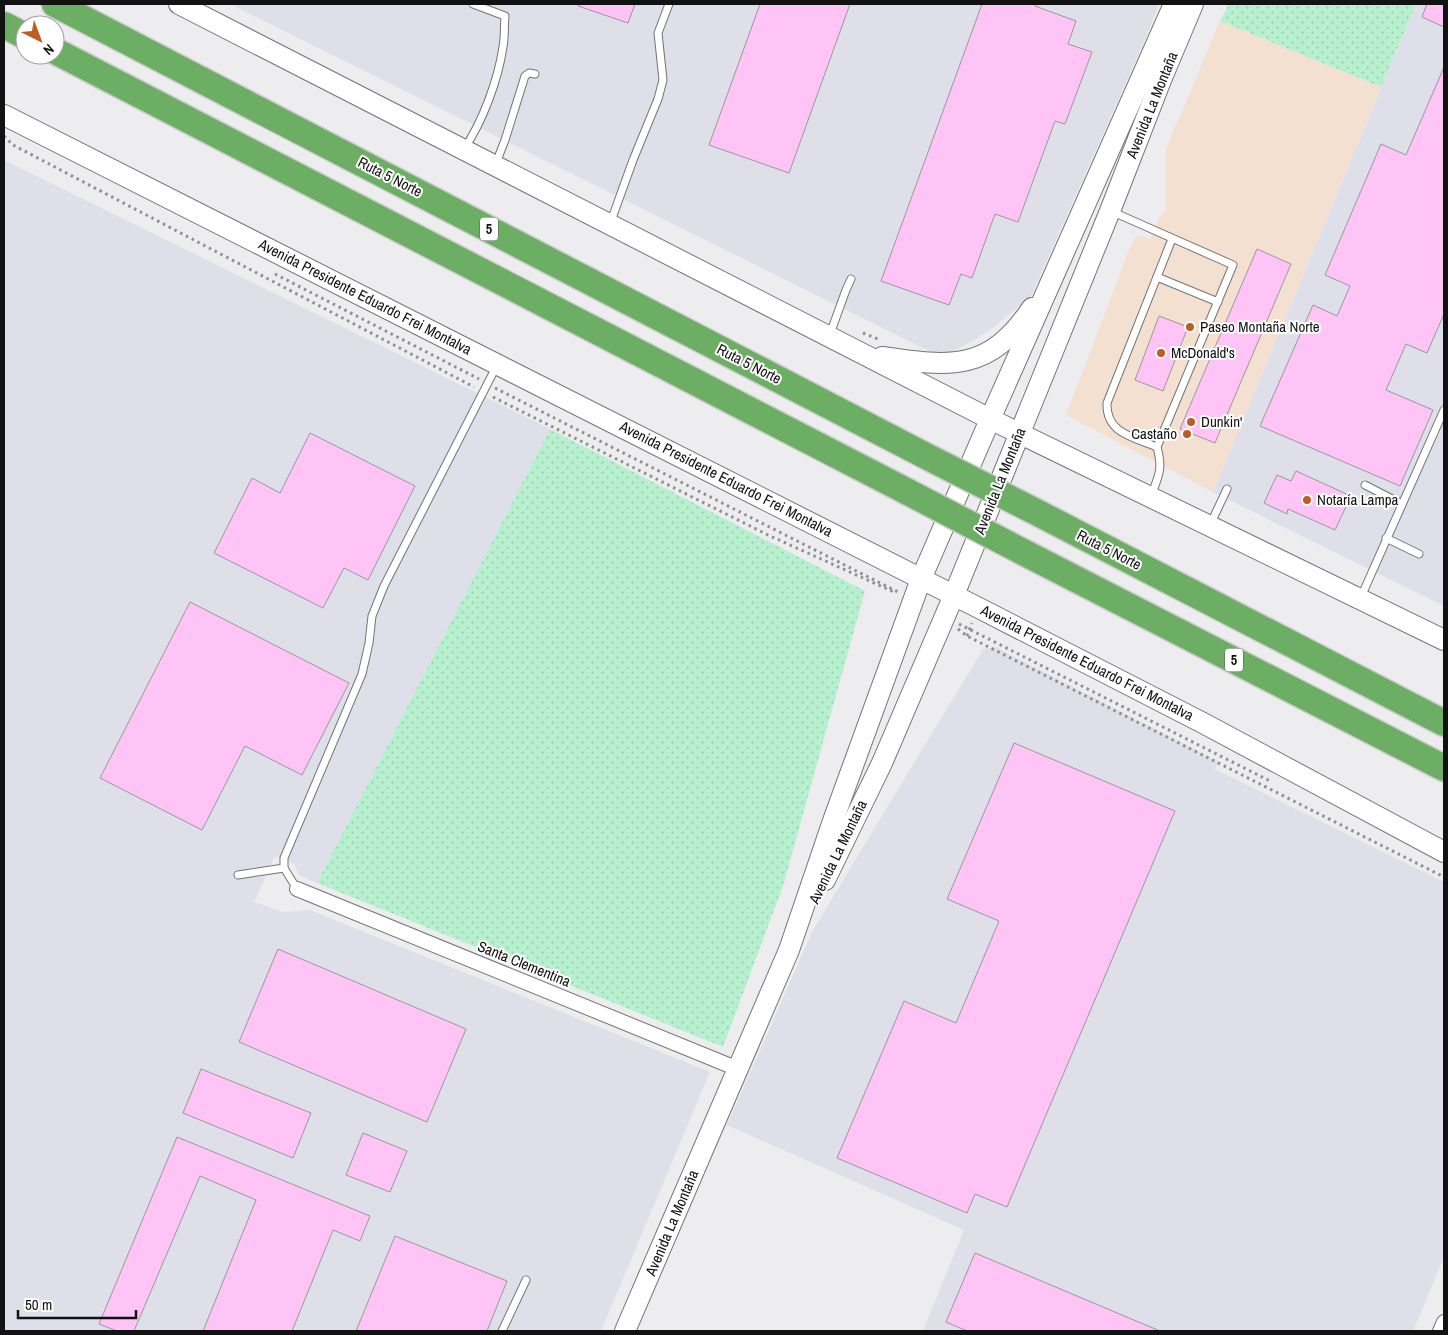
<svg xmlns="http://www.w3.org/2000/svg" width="1448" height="1335" font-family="'Archivo Narrow',sans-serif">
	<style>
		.commercial { fill: #f4e0d0 }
		.built { fill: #dedfe8 }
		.grass { fill: url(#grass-dots) }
		.building { fill: #fec4f6; stroke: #999899 }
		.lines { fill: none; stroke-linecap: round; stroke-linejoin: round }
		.lane-casing { stroke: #747475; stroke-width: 9 }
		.street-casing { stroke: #747475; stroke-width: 16 }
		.secondary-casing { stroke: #747475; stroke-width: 22 }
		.highway-casing { stroke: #cbcbcb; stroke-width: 29 }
		.path { stroke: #8f8f90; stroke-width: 3; stroke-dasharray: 2.5 4; stroke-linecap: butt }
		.lane { stroke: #fff; stroke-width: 7 }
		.street { stroke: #fff; stroke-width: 14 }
		.secondary { stroke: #fff; stroke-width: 20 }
		.highway { stroke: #6caf64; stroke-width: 26 }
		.highway-bridge-casing { stroke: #cbcbcb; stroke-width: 29; stroke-linecap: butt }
		.highway-bridge { stroke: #6caf64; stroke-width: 26 }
		.poi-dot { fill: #bf5c24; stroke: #fff; stroke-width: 2 }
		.labels { text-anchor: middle; stroke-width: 4; stroke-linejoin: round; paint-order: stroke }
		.shield { fill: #fff; stroke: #595959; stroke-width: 1 }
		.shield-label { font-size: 14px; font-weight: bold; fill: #121212 }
		.street-label { font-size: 15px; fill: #121212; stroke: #fff }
		.poi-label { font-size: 15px; fill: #121212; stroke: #fff; text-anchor: start }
	</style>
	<defs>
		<pattern id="grass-dots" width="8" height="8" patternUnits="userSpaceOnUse" patternTransform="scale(1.25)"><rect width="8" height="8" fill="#b7f0ce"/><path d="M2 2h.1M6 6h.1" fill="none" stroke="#9ccdb0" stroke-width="1.8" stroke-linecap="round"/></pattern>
	</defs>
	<rect width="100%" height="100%" fill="#ededef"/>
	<polygon class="commercial" points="1220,21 1381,87 1213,492 1066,415 1133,240 1138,236 1150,239 1160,216 1166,209 1166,149"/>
	<g class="built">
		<polygon points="230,4 1159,4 1147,35 1031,296 994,327 973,341 941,357"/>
		<polygon points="1416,4 1444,4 1444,606 1213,492"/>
		<polygon points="4,160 550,429 317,883 299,875 294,864 275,856 254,902 283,912 310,910 710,1072 601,1331 4,1331"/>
		<polygon points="995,647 1219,762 1215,769 1444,882 1444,1257 1413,1331 923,1331 964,1230 727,1125 813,930 983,649"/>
	</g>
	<g class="grass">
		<polygon points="1229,4 1416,4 1381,87 1220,21"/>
		<polygon points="550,429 865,591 783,886 723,1047 317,883"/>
	</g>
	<g class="building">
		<polygon points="578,4 635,4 628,23 578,6"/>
		<polygon points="760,4 850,4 789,173 709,145"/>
		<polygon points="982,4 1036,4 1035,6 1076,21 1068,44 1092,52 1065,124 1055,121 1018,222 995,214 972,278 961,274 949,305 881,281"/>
		<polygon points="1427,4 1444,4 1444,27 1422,17"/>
		<polygon points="1444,67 1444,314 1427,353 1406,344 1386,390 1433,410 1400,486 1260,426 1313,305 1337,316 1350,286 1325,275 1381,144 1406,155"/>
		<polygon points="1257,249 1291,264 1215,443 1180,429"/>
		<polygon points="1159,316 1188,327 1163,391 1135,380"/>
		<polygon points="310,433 415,486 368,580 344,568 323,608 214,553 252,478 280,493"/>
		<polygon points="1296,471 1351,496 1335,530 1288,509 1287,514 1264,503 1277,475 1291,481"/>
		<polygon points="190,602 349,683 302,775 245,746 202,830 100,778"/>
		<polygon points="1014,743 1175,811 1007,1207 975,1194 967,1213 837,1158 904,1001 956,1023 999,921 947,899"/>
		<polygon points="278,949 466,1029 427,1122 239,1042"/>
		<polygon points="201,1069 311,1113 293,1158 183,1113"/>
		<polygon points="363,1133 407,1151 390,1192 346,1175"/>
		<polygon points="177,1137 370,1216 360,1241 333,1230 292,1331 203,1331 256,1200 200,1176 134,1331 117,1331 99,1324"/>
		<polygon points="395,1236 507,1281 487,1331 356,1331"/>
		<polygon points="975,1253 1160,1331 967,1331 946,1322"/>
	</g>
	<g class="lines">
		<g class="lane-casing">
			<g id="lane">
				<path d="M464,149C483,121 498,80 503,47C505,37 504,26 505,16L473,4"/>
				<polyline points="496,163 505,140 525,76 529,73 535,74"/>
				<path d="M1113,212L1233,265L1157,447C1163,469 1159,475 1151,496"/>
				<polyline points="610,224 633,160 658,99 663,80 658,33 669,4"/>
				<polyline points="1157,277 1218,302"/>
				<polyline points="830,334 846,290 851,279"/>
				<path d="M1157,447C1134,437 1106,434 1107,403L1172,239"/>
				<polyline points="1365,485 1402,504"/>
				<polyline points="1210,525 1227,489"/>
				<polyline points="1386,538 1419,554"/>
				<polyline points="1361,597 1444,410"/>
				<polyline points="238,875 284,868"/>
				<polyline points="297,889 284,868 284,858 362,674 369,643 372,616 384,586 496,367"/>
				<polyline points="502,1331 526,1280"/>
			</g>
		</g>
		<g class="street-casing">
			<g id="street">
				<polyline points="297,889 738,1069"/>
				<polyline points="1440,1331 1444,1322"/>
			</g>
		</g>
		<g class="secondary-casing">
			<g id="secondary">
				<polyline points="179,4 990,419 1444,640"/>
				<polyline points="4,115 979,608 1203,723 1444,852"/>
				<path d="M882,357C951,367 989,372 1032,308"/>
				<polyline points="825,880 882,763 954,595 1110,211 1161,80 1193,4"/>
				<polyline points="625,1331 789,950 834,818 921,579 995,408 1174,4"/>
			</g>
		</g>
		<g class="highway-casing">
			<g id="highway">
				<polyline points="55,4 924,455"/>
				<polyline points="4,25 25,36"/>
				<polyline points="55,51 908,492"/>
				<polyline points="1040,514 1444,723"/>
				<polyline points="1023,552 1444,768"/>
			</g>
		</g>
		<g class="path">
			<polyline points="4,136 13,145 474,387"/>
			<polyline points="275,274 479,379"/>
			<polyline points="863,333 880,340"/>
			<polyline points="495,388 898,592"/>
			<polyline points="493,397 768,535 894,592"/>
			<polyline points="959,624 1272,782"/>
			<polyline points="958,629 967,636 1444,877"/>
			<polyline points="967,636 972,623"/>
		</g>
		<use href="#lane" class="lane"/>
		<use href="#street" class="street"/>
		<use href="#secondary" class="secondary"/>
		<use href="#highway" class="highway"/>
		<g class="highway-bridge-casing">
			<g id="highway-bridge">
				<polyline points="924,455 1040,514"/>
				<polyline points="908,492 1023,552"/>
			</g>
		</g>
		<use href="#highway-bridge" class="highway-bridge"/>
	</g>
	<g class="poi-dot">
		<circle cx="1190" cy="327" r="5"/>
		<circle cx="1161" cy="353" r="5"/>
		<circle cx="1191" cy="422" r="5"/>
		<circle cx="1187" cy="434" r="5"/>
		<circle cx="1307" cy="500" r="5"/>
	</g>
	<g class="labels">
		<g class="shield">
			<rect x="480" y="217.5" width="18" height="23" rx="4"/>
			<rect x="1225" y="648.5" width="18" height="23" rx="4"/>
		</g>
		<g class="shield-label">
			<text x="489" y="234">5</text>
			<text x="1234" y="665">5</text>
		</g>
		<g class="street-label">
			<text transform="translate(1152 105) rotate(-68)" y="5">Avenida La Montaña</text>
			<text transform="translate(390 177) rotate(27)" y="5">Ruta 5 Norte</text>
			<text transform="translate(365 297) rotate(27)" y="5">Avenida Presidente Eduardo Frei Montalva</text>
			<text transform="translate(749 364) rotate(27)" y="5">Ruta 5 Norte</text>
			<text transform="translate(726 479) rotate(27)" y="5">Avenida Presidente Eduardo Frei Montalva</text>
			<text transform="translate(1000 481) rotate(-68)" y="5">Avenida La Montaña</text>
			<text transform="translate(1109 550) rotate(27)" y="5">Ruta 5 Norte</text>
			<text transform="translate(1087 663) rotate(27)" y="5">Avenida Presidente Eduardo Frei Montalva</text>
			<text transform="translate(838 852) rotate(-64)" y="5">Avenida La Montaña</text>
			<text transform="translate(524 964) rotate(22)" y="5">Santa Clementina</text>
			<text transform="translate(672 1223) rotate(-67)" y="5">Avenida La Montaña</text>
		</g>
		<g class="poi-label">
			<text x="1200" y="332">Paseo Montaña Norte</text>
			<text x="1171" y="358">McDonald's</text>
			<text x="1201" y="427">Dunkin'</text>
			<text x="1177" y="439" text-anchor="end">Castaño</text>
			<text x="1317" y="505">Notaría Lampa</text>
		</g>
	</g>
	<rect width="1448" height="1335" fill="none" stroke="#121212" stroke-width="10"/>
	<g transform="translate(40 40) rotate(138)"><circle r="24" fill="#ffffff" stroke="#a0a0a0"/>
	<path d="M0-4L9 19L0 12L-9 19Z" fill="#bf5c24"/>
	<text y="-8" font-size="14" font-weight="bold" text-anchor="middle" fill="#121212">N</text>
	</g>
	<path d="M18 1310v8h118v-8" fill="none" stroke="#121212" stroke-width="2.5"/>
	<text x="25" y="1310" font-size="15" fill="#121212" stroke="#ffffff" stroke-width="4" paint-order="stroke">50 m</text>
</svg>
